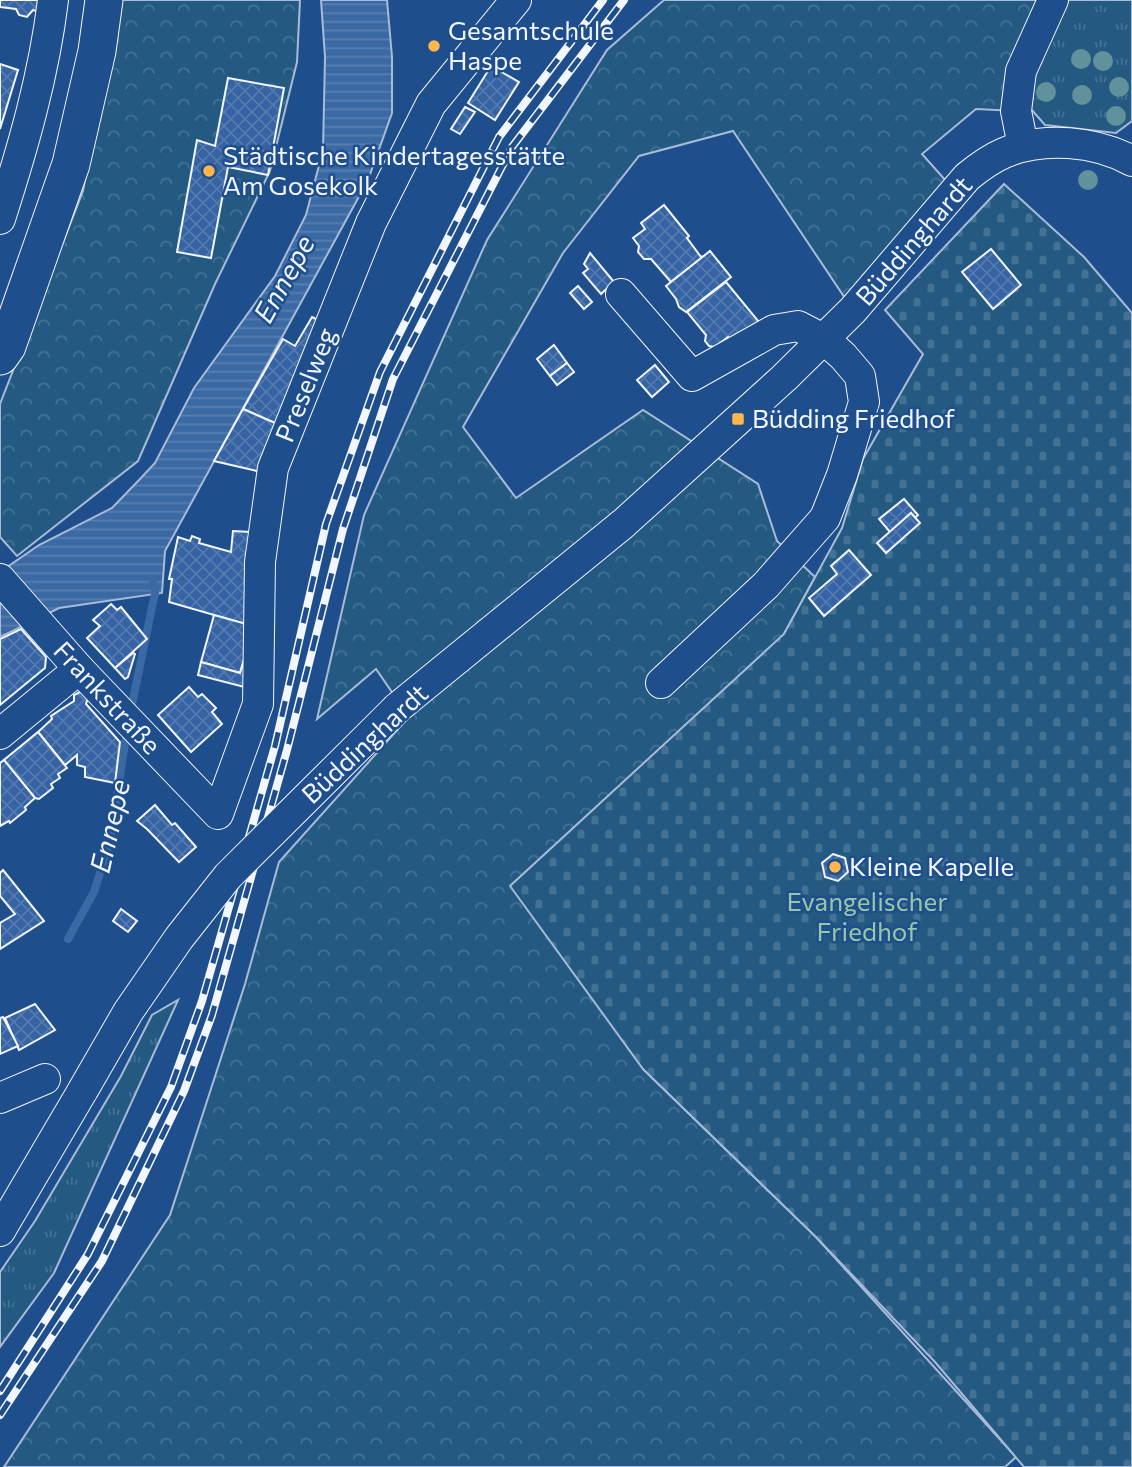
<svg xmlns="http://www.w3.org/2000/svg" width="1132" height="1467" font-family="Commissioner,sans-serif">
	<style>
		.grass { fill: url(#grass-tufts); stroke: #a8bbd7; stroke-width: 2 }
		.forest { fill: url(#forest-crowns); stroke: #a8bbd7; stroke-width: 2 }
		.cemetery { fill: url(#cemetery-stones); stroke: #a8bbd7; stroke-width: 2 }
		.water { fill: url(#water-rules); stroke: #a8bbd7; stroke-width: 2 }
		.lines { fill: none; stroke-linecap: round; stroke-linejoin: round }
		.stream { stroke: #3b69a3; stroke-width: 8 }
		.building { fill: url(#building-cross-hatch); stroke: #f2f6ff; stroke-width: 2 }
		.minor-casing { stroke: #f2f6ff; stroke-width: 32 }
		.major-casing { stroke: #f2f6ff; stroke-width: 39 }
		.minor { stroke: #1f4e8c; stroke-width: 30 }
		.major { stroke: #1f4e8c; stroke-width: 37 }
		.rail-casing { stroke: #f2f6ff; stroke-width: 8 }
		.rail { stroke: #1f4e8c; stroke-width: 5; stroke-dasharray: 16; stroke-linecap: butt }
		.minor-bridge-casing { stroke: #f2f6ff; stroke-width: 32; stroke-linecap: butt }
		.minor-bridge { stroke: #1f4e8c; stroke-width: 30 }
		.tree { fill: #61919a }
		.poi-dot { fill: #ffb74d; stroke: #1f4e8c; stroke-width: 2.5 }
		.labels { text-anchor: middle; stroke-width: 5; stroke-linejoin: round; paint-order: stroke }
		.poi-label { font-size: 26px; fill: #f2f6ff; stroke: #1f4e8c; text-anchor: start }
		.street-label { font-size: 26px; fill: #f2f6ff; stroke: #1f4e8c }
		.park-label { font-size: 26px; fill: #97c8a6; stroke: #1f4e8c }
		.water-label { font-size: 28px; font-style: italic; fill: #f2f6ff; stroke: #1f4e8c }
	</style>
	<defs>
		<pattern id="grass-tufts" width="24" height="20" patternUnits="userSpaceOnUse" patternTransform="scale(1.75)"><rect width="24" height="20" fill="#245a82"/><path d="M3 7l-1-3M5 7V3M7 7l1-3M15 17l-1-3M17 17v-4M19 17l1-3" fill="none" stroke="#447295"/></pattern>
		<pattern id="forest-crowns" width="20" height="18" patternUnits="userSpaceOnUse" patternTransform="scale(1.75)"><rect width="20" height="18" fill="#245a82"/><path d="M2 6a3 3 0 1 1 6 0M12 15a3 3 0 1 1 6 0" fill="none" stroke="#447295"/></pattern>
		<pattern id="cemetery-stones" width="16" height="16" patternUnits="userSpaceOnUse" patternTransform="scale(1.75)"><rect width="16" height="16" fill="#245a82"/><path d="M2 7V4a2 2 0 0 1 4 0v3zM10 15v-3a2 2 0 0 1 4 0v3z" fill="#447295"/></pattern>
		<pattern id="water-rules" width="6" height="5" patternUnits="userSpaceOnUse" patternTransform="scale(1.75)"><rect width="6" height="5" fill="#3b69a3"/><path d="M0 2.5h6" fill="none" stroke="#587fb1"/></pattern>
		<pattern id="building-cross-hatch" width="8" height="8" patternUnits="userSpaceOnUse" patternTransform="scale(1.75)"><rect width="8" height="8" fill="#3563a3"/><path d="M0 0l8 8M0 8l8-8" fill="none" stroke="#537ab1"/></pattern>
	</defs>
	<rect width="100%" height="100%" fill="#1f4e8c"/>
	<g class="grass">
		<polygon points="1064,0 1132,0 1132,121 1116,133 1045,125 1030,108 1039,49"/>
		<polygon points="178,1000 54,1273 0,1347 0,1272 35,1221 121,1076 152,1015"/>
	</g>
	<g class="forest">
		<polygon points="117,0 300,0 297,62 270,171 215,284 138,461 17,556 0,537 0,404 83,191 111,43"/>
		<polygon points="664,0 1053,0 1016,111 976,109 922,154 955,191 853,310 733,131 639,156 563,253 463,427 516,498 643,410 758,484 777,541 815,577 784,634 643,1069 815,1236 1016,1457 1005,1467 4,1467 170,1215 245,984 279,862 409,717 376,669 317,719 364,515 487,240 607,50"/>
	</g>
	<polygon class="cemetery" points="1004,184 1084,257 1132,313 1132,1467 1024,1467 935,1362 815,1236 643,1069 510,886 784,634 842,528 863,459 923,354 885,310"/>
	<polygon class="water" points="321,0 387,0 392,57 392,113 368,180 165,551 162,593 59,608 0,637 0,572 39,545 112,508 140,479 155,463 194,388 275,276 306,215 323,150 325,57"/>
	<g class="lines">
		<g class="stream">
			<polyline points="130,714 155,593 153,582"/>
			<polyline points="68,939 94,892 110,841 127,730"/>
		</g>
	</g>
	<g class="building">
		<polygon points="0,0 38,0 37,11 33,10 27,17 19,15 16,9 0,7"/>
		<polygon points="0,64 18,70 0,129"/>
		<polygon points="491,66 519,82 495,120 468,103"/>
		<polygon points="228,78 284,88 268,175 228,167 211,258 177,252 197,140 215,146"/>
		<polygon points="465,107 475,112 460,134 451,129"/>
		<polygon points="664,205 689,236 687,238 701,257 704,256 671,282 651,259 644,259 638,252 639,246 633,238 645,229 641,223"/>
		<polygon points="991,249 1021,285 993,309 962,272"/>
		<polygon points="710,251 731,277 686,312 679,307 676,299 666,286"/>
		<polygon points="590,253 614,282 601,294 583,273 588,269 584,264"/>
		<polygon points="726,282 759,322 731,342 728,337 715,347 709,346 705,341 706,335 687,312"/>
		<polygon points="578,286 592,302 584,309 570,293"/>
		<polygon points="312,317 327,325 282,426 243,409 283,339 295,346"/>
		<polygon points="554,345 567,363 550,376 537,359"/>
		<polygon points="567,363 574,372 557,385 550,376"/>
		<polygon points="655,365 669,382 652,397 637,380"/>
		<polygon points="243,409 282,426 261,472 214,461"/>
		<polygon points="904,499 918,515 915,518 911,513 890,532 879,519"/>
		<polygon points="911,513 920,523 886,553 877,543"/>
		<polygon points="233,531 250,532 252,626 169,602 172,579 169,579 178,537 190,541 192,536 200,539 199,543 231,552"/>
		<polygon points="849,550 871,575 824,616 809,598 837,574 831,566"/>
		<polygon points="111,604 117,610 121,607 147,639 115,668 87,638 100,626 93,620"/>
		<polygon points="214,615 250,625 251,635 240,673 201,662"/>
		<polygon points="21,629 46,657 45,668 0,705 0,639"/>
		<polygon points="133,653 135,654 128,677 125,679 115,668"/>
		<polygon points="245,657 248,688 198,675 201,662 240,673"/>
		<polygon points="189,687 198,697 202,694 216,708 212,712 222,724 191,752 158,715"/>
		<polygon points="82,691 88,698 86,704 120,742 115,783 85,777 85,767 77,765 77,755 65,765 38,732 52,719 51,716 74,701 74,695"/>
		<polygon points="38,732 67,768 58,774 60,778 51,784 53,788 39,799 35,798 4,760"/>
		<polygon points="4,760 35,798 25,807 26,810 10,823 9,821 0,826 0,763"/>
		<polygon points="155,805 172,825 175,823 196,847 179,862 147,829 137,821"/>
		<polygon points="833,854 845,858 848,872 838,881 825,877 822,863"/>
		<polygon points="3,870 44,921 0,949 0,923 15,914 0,896 0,873"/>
		<polygon points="121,909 137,921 128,932 113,921"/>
		<polygon points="35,1004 55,1030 19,1050 5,1018"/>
		<polygon points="3,1017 18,1046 0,1054 0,1018"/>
	</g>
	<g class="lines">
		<g class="minor-casing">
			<g id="minor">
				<polyline points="1023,146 1016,111 1021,71 1053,0"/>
				<path d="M0,219C23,147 44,75 53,0"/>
				<polyline points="621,294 692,376 774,330 798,326 825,340 843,356 860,376 864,402 842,475 825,518 766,585 661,683"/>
				<polyline points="0,579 79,669 218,814 258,704 260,562 273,468 371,223 431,104 516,0"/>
				<path d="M397,708L624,523L784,378L853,310L967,177C978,168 990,159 1004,153C1043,136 1096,141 1132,161"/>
				<polyline points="0,734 79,669"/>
				<polyline points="0,1098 45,1079"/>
				<polyline points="0,1231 83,1090"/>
			</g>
		</g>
		<g class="major-casing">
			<polyline id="major" points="0,356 7,346 71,164 97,51 104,0"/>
		</g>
		<use href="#minor" class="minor"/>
		<use href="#major" class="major"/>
		<g class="rail-casing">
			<g id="rail">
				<polyline points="0,1391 88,1254 171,1087 202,1001 275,746 326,524 380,372 499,137 603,0"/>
				<polyline points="0,1415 102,1261 184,1091 212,1015 287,750 343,529 393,379 512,147 624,0"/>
			</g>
		</g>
		<use href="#rail" class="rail"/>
		<g class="minor-bridge-casing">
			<polyline id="minor-bridge" points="83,1090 128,1012 179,938 228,876 397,708"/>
		</g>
		<use href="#minor-bridge" class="minor-bridge"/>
	</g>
	<g class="tree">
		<circle cx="1081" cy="59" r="10"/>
		<circle cx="1103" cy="61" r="10"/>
		<circle cx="1119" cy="87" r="10"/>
		<circle cx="1046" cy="92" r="10"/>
		<circle cx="1082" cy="95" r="10"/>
		<circle cx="1116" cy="116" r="10"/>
		<circle cx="1088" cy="180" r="10"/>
	</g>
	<g class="poi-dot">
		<circle cx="434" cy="46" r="7"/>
		<circle cx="209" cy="171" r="7"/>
		<rect x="731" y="412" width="14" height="14" rx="3.5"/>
		<circle cx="835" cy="867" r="7"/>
	</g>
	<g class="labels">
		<g class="poi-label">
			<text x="448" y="40">Gesamtschule<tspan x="448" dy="30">Haspe</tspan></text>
			<text x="223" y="165">Städtische Kindertagesstätte<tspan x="223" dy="30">Am Gosekolk</tspan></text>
			<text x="752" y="428">Büdding Friedhof</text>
			<text x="849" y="876">Kleine Kapelle</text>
		</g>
		<g class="street-label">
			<text transform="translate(914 241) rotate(-49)" y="9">Büddinghardt</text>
			<text transform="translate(306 385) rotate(-68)" y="9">Preselweg</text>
			<text transform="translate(107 698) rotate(47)" y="9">Frankstraße</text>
			<text transform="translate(365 744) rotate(-43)" y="9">Büddinghardt</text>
		</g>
		<g class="park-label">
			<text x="867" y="911">Evangelischer<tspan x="867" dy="30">Friedhof</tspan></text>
		</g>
		<g class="water-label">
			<text transform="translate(284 279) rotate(-61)" y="10">Ennepe</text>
			<text transform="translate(110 826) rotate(-77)" y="10">Ennepe</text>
		</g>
	</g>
</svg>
